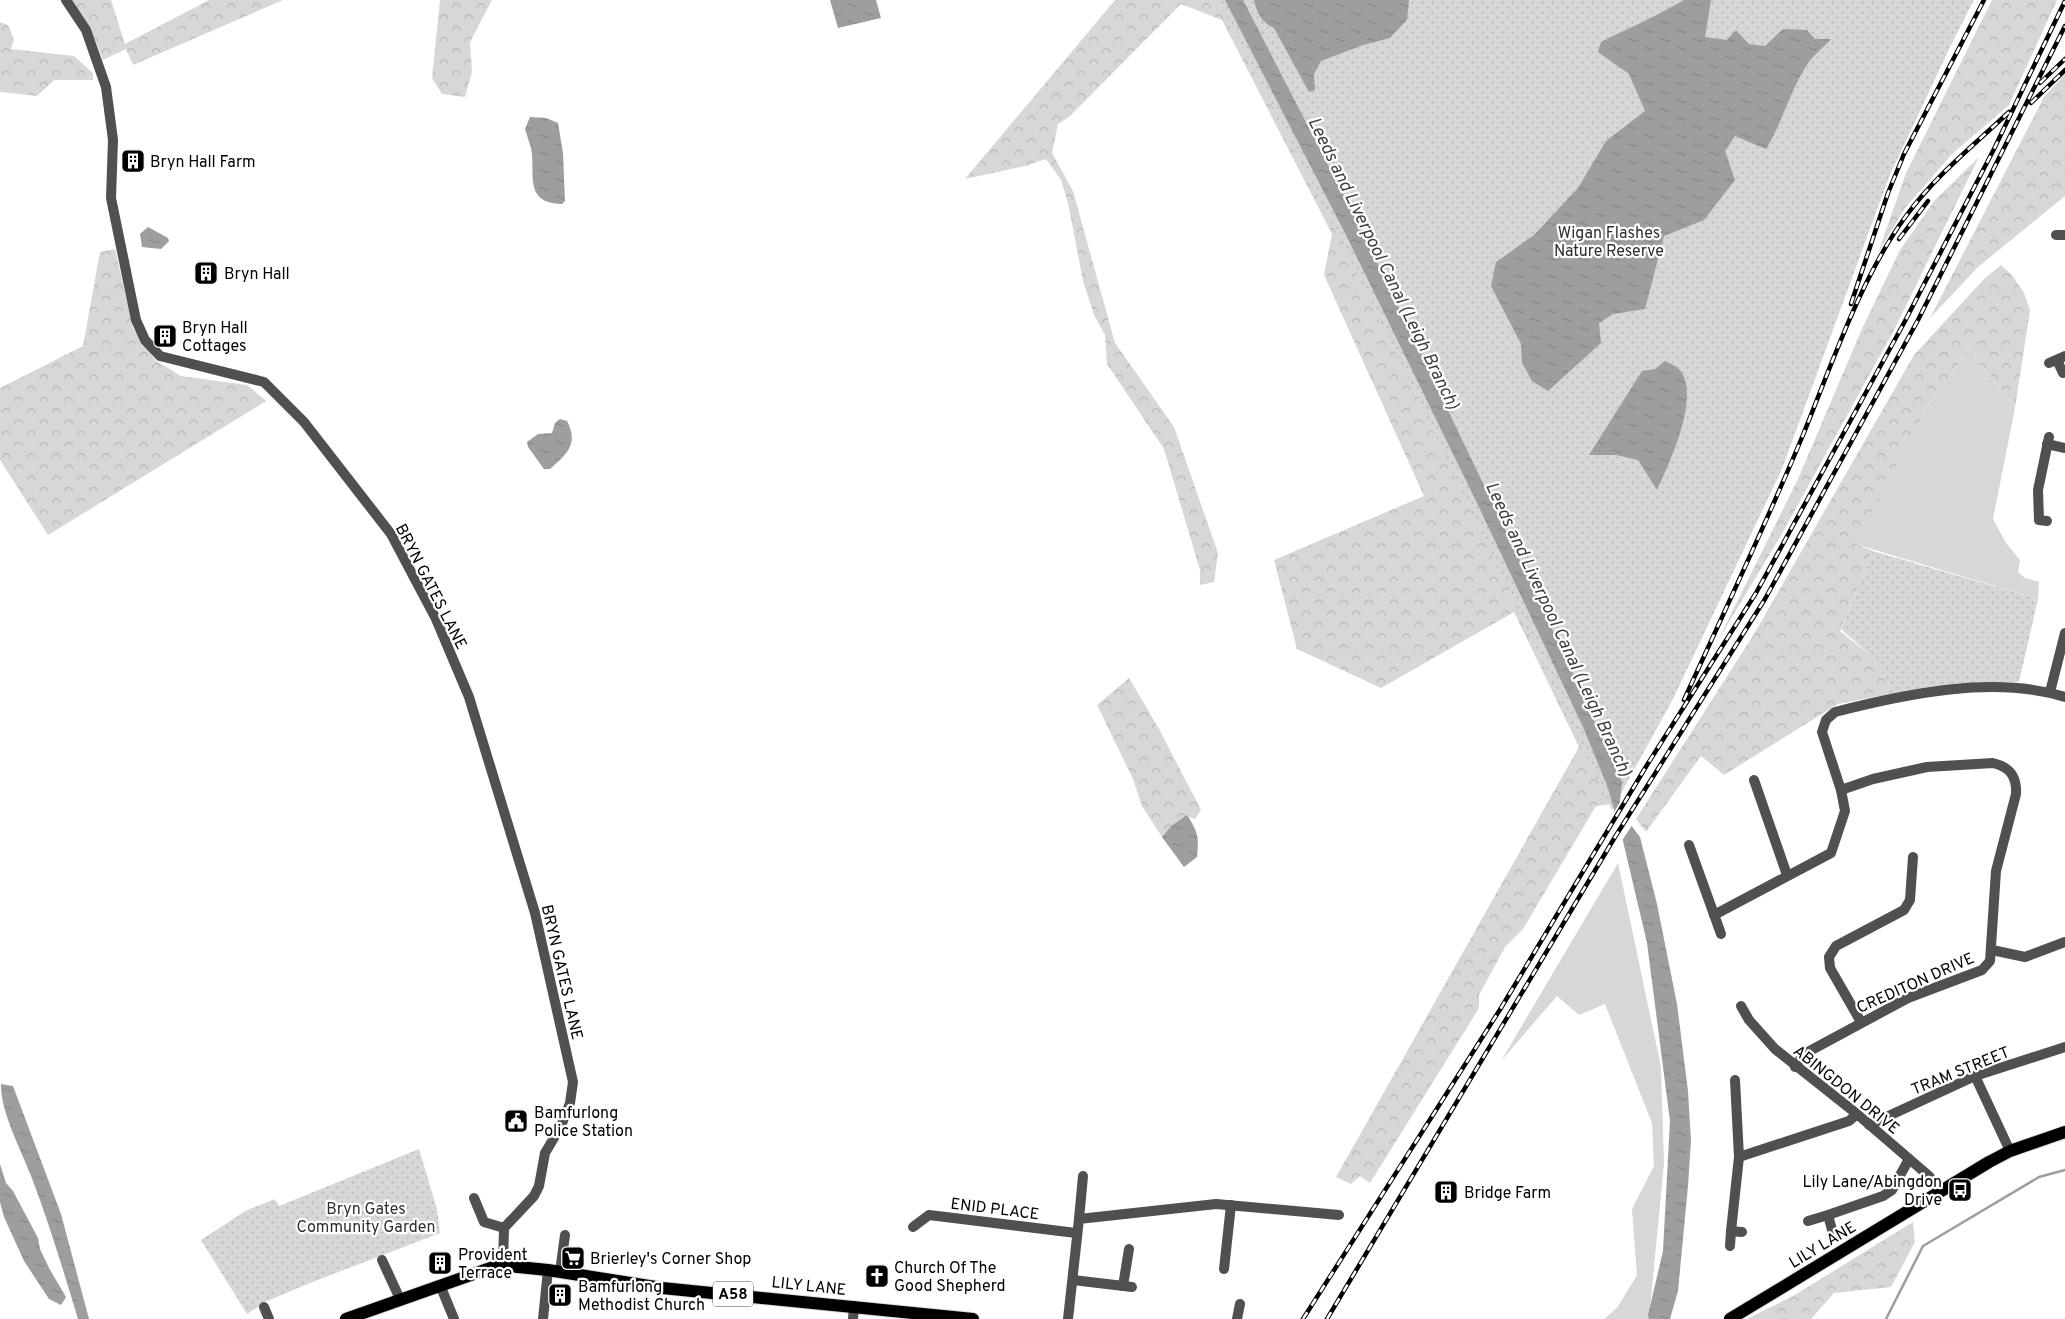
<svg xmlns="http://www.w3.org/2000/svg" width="2065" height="1319" font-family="Overpass,sans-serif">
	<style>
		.grass { fill: #d7d7d7 }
		.forest { fill: url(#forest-crowns) }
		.park { fill: url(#park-dots) }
		.water { fill: url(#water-ripples) }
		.pier { fill: #fff }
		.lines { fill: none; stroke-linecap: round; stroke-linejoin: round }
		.stream { stroke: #9e9e9e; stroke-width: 2.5 }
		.major-casing { stroke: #dbdbdb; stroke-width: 14 }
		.minor { stroke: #505050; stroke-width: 10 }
		.major { stroke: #000; stroke-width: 12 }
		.rail-casing { stroke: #000; stroke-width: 4.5 }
		.rail { stroke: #fff; stroke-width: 2.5; stroke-dasharray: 8; stroke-linecap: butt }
		.labels { text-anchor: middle; stroke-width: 4.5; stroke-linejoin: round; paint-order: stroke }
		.shield { fill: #fff; stroke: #4c4c4c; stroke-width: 1 }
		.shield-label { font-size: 15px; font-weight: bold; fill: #000 }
		.poi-label { font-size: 16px; fill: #000; stroke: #fff; text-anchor: start }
		.park-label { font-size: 16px; fill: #2e2e2e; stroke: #fff }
		.street-label { font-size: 16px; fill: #000; stroke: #fff }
		.water-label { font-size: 18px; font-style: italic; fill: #3f3f3f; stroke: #fff }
	</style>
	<defs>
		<pattern id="forest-crowns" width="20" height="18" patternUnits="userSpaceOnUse" patternTransform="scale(1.25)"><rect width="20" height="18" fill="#d7d7d7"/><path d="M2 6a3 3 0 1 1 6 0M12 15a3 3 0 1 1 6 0" fill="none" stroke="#b7b7b7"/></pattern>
		<pattern id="park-dots" width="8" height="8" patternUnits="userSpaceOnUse" patternTransform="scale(1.25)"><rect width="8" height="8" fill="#d7d7d7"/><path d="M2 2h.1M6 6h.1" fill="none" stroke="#b7b7b7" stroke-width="1.8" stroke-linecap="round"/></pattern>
		<pattern id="water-ripples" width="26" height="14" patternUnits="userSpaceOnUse" patternTransform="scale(1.25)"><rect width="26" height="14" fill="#9e9e9e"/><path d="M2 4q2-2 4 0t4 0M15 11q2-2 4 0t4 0" fill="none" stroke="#868686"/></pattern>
	</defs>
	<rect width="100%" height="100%" fill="#fff"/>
	<g class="grass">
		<polygon points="1969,350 2015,408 1993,519 2006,543 2020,560 2018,572 2025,578 2039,582 2038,599 1855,544 1930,402"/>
		<polygon points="1618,863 1661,1067 1664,1163 1649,1319 1604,1319 1617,1308 1637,1275 1632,1209 1654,1166 1652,1123 1605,1004 1579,1015 1557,996 1501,1061"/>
	</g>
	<g class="forest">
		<polygon points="67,0 111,0 125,44 209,0 283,0 133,65 126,49 103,60 91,29"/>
		<polygon points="440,0 492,0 470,42 472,72 465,97 442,94 432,78"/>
		<polygon points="1115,0 1225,0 1249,47 1612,804 1596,806 1523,929 1505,947 1479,995 1479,1008 1370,1183 1360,1176 1351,1184 1336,1177 1579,747 1514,612 1381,688 1297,649 1274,560 1424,496 1324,275 1332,234 1222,20 1181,4 1069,117 1058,124 1052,153 1073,191 1115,343 1174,427 1218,553 1214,582 1200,585 1200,570 1164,449 1107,364 1105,335 1094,315 1083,281 1068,203 1061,180 1046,159 1025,166 965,179"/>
		<polygon points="1992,0 2057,0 2009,105 1952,154 1905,208 1878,253 1906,173"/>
		<polygon points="0,22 8,25 14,39 11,49 74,56 93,73 93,80 54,80 37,96 0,92"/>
		<polygon points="2065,74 2065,196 1978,267 1930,318 2044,97"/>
		<polygon points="1979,157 1894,330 1783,532 1717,642 1798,479 1861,331 1900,250 1935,200"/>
		<polygon points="115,249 133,328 155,360 181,376 247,385 266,401 48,535 0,460 0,388 83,346 100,252"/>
		<polygon points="2001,265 2012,275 2024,293 2030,310 2015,408 1969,350 1930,402 1856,544 1873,551 1840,631 1870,655 1895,693 1838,704 1724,775 1701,756 1646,832 1636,819 1754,634 1914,355 1985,278"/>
		<polygon points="1129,678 1159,729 1201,810 1195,819 1187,816 1171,826 1162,837 1142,806 1133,779 1097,705"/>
		<polygon points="1913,1222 1915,1242 1891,1287 1834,1293 1811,1319 1747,1319 1793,1296"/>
	</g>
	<g class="park">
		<path d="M1217,0H1974L1951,45L1889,177L1782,469L1673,699L1612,810C1483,539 1359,265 1217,0Z"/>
		<polygon points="1873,551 2038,599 2019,682 1927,687 1895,693 1870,655 1841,629"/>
		<polygon points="419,1149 437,1209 440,1233 310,1283 267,1301 247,1314 201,1240 247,1210 275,1199 279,1206"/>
	</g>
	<g class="water">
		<polygon points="830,0 876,0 881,18 838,28"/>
		<polygon points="1225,0 1243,0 1360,227 1539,600 1622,782 1620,801 1630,824 1640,837 1657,904 1677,1004 1688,1091 1691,1141 1688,1186 1678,1291 1670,1319 1649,1319 1648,1315 1663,1251 1670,1121 1647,943 1623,841 1608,788 1584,729 1477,503 1346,235"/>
		<path d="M1254,0H1409L1407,20L1390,38L1363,45L1321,61L1314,74L1315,90L1309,92L1274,28C1263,24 1256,12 1254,0Z"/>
		<path d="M1684,0H1711L1705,37L1727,40L1736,30L1749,44L1765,46L1783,29L1807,30L1815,39H1831C1823,48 1811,57 1805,68C1789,94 1782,123 1766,149L1735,136L1725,151L1735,180L1704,220L1664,236L1645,309L1613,314L1599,323L1601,343L1548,391L1532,381L1522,363L1521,344L1491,286L1496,262L1534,235L1578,188L1606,141L1645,111L1629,74L1598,52L1601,42C1629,28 1657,16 1684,0Z"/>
		<path d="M530,117L546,118L558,123L563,153L565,201L562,204C523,203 536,174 531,148C529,142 527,135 525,129Z"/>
		<polygon points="148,227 168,238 169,241 161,249 142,247 140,234"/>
		<path d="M1665,361C1669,363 1676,366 1679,369C1702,395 1669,464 1657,490L1638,460L1616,455H1589L1642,371L1655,369Z"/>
		<path d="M560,419L567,421C579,444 567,454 550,469H544L528,447L527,442L538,434L552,433L555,423Z"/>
		<path d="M1187,815C1198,832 1199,837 1197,857L1184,867L1162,837L1171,826Z"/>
		<path d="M1,1084L13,1086L61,1214L89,1319H78C64,1273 50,1226 33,1181C23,1154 0,1112 1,1084Z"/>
		<polygon points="0,1164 6,1183 13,1191 38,1238 40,1249 49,1268 66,1297 61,1305 49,1299 24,1261 4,1217 0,1202"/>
	</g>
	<polygon class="pier" points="1623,797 1633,824 1621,842 1613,814"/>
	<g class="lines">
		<polyline class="stream" points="1886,1319 1923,1246 2039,1177 2065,1170"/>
		<g class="major-casing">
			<g id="major">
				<polyline points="346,1319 499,1265 548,1270 662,1288 973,1319"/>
				<polyline points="1730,1319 1989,1162 2010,1151 2065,1132"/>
			</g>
		</g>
		<g class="minor">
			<polyline points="66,0 86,30 106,87 113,140 111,198 136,320 145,340 160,356 264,382 304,422 391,534 436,619 469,697 535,913 573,1082 570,1103 561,1126 545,1153 539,1186 534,1196 504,1228 503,1265"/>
			<polyline points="2056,235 2065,235"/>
			<polyline points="2057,360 2063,373"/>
			<polyline points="2049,363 2065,356"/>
			<polyline points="2047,444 2065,448"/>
			<polyline points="2047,521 2039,520 2038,490 2049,437"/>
			<polyline points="2050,692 2065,633"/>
			<polyline points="1754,780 1787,875"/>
			<polyline points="1689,845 1721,934"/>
			<path d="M1714,915L1831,853L1845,811L1841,790L1822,732L1826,720L1835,712C1905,694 1994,675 2065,697"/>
			<polyline points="1992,950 2025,957 2065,942"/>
			<polyline points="1741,1006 1749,1020 1775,1049 1857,1114 1929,1176 1940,1191"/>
			<polyline points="1861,1022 1830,968 1829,957 1836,946 1904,910 1910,900 1913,857"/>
			<path d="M1795,1067L1804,1054L1908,998L1982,970L1990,961L1996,871L2016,794C2017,777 2010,767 1993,763L1927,767L1873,779L1841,790"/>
			<polyline points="1975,1076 2010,1151"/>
			<polyline points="1869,1125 1975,1076 2065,1047"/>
			<polyline points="1739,1157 1849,1121 1857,1114"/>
			<polyline points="474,1198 484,1222 504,1228"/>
			<polyline points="1828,1215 1883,1196 1892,1190 1909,1159"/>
			<polyline points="1079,1219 1083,1176"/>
			<polyline points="1808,1221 1828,1215 1832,1230"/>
			<polyline points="913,1227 929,1215 1076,1233"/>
			<polyline points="1731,1231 1739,1157 1735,1080"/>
			<polyline points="1730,1246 1731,1231 1742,1232"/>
			<polyline points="382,1260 400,1299"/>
			<polyline points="1224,1269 1231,1205"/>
			<polyline points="560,1272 565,1235"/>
			<polyline points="1073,1280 1132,1287"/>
			<polyline points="440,1285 454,1319"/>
			<polyline points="1123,1286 1129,1249"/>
			<polyline points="264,1307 269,1319"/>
			<polyline points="543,1319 548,1270"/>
			<polyline points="853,1319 854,1306"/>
			<polyline points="1068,1319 1079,1219 1216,1204 1339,1215"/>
			<polyline points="1237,1319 1240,1304"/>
		</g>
		<use href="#major" class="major"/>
		<g class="rail-casing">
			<g id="rail">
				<polyline points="2040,83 2065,59"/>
				<polyline points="2031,103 2065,70"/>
				<polyline points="1899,239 1928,201"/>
				<polyline points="1851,304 1888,193 1904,154 1984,0"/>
				<path d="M1684,700C1724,612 1766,524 1803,435C1832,364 1861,277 1906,216C1935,176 1973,146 2009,112"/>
				<polyline points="1303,1319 1501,1008 1647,765 1756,593 1904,323 1994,149 2065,1"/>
				<polyline points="1327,1319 1615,837 1765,599 1918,320 2065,26"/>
			</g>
		</g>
		<use href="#rail" class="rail"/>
	</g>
	<defs>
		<g id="building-square" transform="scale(1.25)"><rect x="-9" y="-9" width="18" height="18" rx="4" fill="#000" stroke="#fff"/><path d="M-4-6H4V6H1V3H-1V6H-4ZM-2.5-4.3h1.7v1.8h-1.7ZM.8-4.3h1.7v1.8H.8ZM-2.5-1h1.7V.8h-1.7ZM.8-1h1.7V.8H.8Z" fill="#fff"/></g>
		<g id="civic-square" transform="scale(1.25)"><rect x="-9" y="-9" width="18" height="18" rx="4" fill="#000" stroke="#fff"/><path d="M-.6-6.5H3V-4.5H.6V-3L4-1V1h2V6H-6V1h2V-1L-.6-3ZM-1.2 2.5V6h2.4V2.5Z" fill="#fff"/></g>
		<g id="bus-square" transform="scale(1.25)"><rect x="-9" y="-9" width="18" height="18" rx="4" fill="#000" stroke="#fff"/><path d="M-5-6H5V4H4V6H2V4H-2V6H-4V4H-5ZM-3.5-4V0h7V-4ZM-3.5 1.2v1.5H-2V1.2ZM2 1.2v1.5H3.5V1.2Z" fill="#fff"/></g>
		<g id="supermarket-square" transform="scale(1.25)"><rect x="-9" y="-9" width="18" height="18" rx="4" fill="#000" stroke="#fff"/><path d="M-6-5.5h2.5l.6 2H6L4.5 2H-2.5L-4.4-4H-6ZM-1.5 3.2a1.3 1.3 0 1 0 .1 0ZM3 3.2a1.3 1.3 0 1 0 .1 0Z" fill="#fff"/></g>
		<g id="church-square" transform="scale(1.25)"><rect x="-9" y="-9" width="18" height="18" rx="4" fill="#000" stroke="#fff"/><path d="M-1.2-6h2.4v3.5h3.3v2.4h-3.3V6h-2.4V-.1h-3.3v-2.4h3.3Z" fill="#fff"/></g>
	</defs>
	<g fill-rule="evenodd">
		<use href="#building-square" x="133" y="161"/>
		<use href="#building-square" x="206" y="273"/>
		<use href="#building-square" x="165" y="336"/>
		<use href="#civic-square" x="516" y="1121"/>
		<use href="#bus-square" x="1960" y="1190"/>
		<use href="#building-square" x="1446" y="1192"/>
		<use href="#supermarket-square" x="573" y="1258"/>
		<use href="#building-square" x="440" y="1263"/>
		<use href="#church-square" x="877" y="1276"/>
		<use href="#building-square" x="560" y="1295"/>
	</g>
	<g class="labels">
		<rect class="shield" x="713" y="1281.5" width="40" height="25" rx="4"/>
		<g class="shield-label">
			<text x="733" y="1299">A58</text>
		</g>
		<g class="poi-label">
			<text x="150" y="167">Bryn Hall Farm</text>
			<text x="224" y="279">Bryn Hall</text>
			<text x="182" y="333">Bryn Hall<tspan x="182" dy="18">Cottages</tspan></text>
			<text x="534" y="1118">Bamfurlong<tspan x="534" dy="18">Police Station</tspan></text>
			<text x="1942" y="1187" text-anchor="end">Lily Lane/Abingdon<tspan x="1942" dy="18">Drive</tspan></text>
			<text x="1464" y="1198">Bridge Farm</text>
			<text x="458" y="1260">Provident<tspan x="458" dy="18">Terrace</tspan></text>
			<text x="590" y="1264">Brierley's Corner Shop</text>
			<text x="894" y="1273">Church Of The<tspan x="894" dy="18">Good Shepherd</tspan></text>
			<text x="578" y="1292">Bamfurlong<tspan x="578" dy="18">Methodist Church</tspan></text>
		</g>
		<g class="park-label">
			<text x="1609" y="238">Wigan Flashes<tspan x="1609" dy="18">Nature Reserve</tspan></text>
			<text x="366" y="1214">Bryn Gates<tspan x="366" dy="18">Community Garden</tspan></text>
		</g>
		<g class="street-label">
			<text transform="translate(432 586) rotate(63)" y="6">BRYN GATES LANE</text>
			<text transform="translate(563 972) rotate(77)" y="6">BRYN GATES LANE</text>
			<text transform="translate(1915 982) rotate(-24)" y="6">CREDITON DRIVE</text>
			<text transform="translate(1960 1070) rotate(-22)" y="6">TRAM STREET</text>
			<text transform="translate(1847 1089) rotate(39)" y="6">ABINGDON DRIVE</text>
			<text transform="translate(995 1208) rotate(7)" y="6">ENID PLACE</text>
			<text transform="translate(1822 1244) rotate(-31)" y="6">LILY LANE</text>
			<text transform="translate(809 1285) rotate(6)" y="6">LILY LANE</text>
		</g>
		<g class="water-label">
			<text transform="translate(1384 263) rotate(64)" y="6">Leeds and Liverpool Canal (Leigh Branch)</text>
			<text transform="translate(1559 629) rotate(65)" y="6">Leeds and Liverpool Canal (Leigh Branch)</text>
		</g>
	</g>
</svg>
